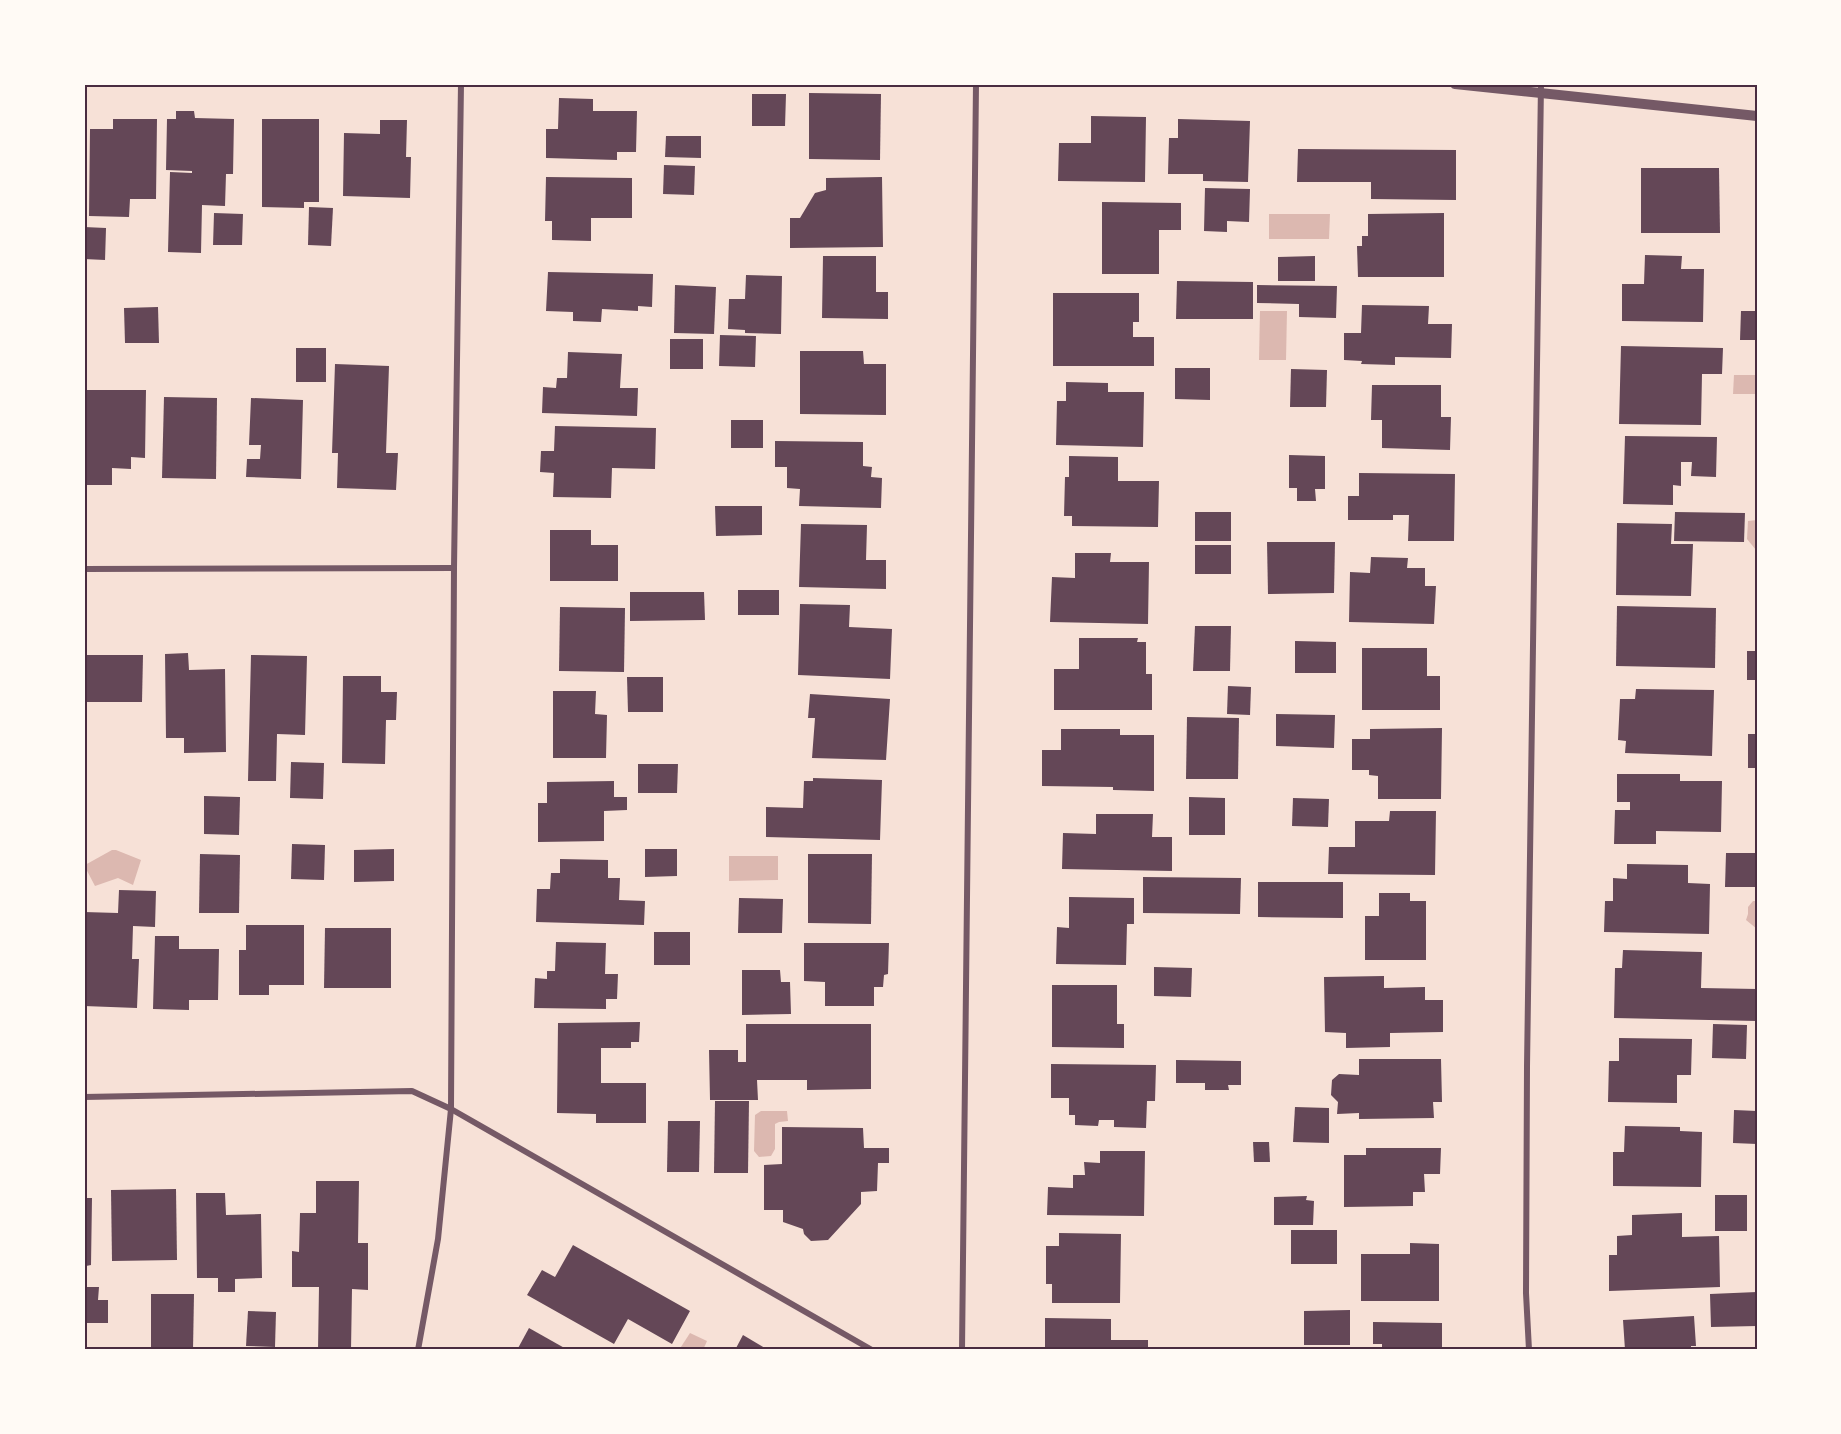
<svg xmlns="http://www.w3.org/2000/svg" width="1841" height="1434" font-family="Cabin,sans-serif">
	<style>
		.water { fill: #dcb8b0 }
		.building { fill: #644757 }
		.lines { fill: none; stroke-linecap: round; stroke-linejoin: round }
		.minor { stroke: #755966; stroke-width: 6 }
		.tertiary { stroke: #755966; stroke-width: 10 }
		.neatline { fill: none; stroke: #4a2c40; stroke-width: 2 }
	</style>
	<rect width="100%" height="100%" fill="#f7e1d7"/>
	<g class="water">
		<polygon points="1269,214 1330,214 1329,239 1269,239"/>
		<polygon points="1260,311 1287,311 1286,360 1259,360"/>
		<polygon points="1734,375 1757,375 1757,394 1733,394"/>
		<polygon points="1757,520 1757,550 1756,550 1747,539 1748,521"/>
		<polygon points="112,850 116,850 141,860 133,885 118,878 95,886 85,867 85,865"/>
		<polygon points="729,856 778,856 778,880 729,881"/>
		<polygon points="1753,901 1757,901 1757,929 1746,920 1748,914 1748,907"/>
		<polygon points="761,1111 787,1111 788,1121 779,1122 775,1124 775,1149 771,1156 759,1157 754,1151 755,1115"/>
		<polygon points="690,1333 707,1341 703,1350 679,1350"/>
	</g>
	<g class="building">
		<polygon points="809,93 881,94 880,160 809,159"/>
		<polygon points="752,94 786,94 785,126 752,126"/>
		<polygon points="559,98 593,99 593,111 637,111 636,152 617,152 617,160 546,158 546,129 558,129"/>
		<polygon points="176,111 194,111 195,118 234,119 233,174 226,174 225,206 202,205 201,253 168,252 170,172 192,173 192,171 166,170 167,119 176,119"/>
		<polygon points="1091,116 1146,117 1145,182 1058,181 1059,143 1091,143"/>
		<polygon points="113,119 157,119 156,199 130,199 129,217 89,216 90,129 113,129"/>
		<polygon points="262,119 319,119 319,202 304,202 304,208 262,207"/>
		<polygon points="1178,119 1250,121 1248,182 1203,181 1203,174 1168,174 1169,138 1178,138"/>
		<polygon points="380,120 407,120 406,157 411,157 410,198 343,196 344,133 380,134"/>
		<polygon points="666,136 701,136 701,158 665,157"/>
		<polygon points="1298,149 1456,150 1456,200 1371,199 1371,182 1297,182"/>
		<polygon points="664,165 695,166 694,195 663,194"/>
		<polygon points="1641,168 1719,168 1720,233 1641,233"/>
		<polygon points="546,177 632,178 632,218 591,218 591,241 552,240 552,221 545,221"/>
		<polygon points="882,177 883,247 790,248 790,218 800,218 815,193 826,190 826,178"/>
		<polygon points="1205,188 1250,189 1249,222 1227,221 1227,232 1204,231"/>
		<polygon points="1102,202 1181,203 1181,230 1159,230 1159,274 1102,274"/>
		<polygon points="309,207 333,208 331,246 308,245"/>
		<polygon points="214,213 243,214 242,245 213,245"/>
		<polygon points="1444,213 1444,277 1358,277 1357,246 1362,246 1362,236 1368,236 1368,214"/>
		<polygon points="84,227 106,228 105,260 84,259"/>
		<polygon points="1645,255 1682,256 1681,269 1704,269 1703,322 1622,321 1622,284 1644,284"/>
		<polygon points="823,256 876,256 876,292 888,292 888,319 822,318"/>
		<polygon points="1315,256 1315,281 1278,281 1278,257"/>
		<polygon points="548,272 653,274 652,307 638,306 638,311 602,309 601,322 573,321 573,312 546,311"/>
		<polygon points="746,275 782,276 781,334 745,333 745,330 728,329 729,299 745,299"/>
		<polygon points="1177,281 1253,282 1253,319 1176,319"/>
		<polygon points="675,285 716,287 714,334 674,333"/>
		<polygon points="1257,285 1337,286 1336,318 1299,317 1299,304 1257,303"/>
		<polygon points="1053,293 1139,293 1139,322 1133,322 1133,337 1154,337 1154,366 1053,366"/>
		<polygon points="1362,305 1429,306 1428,324 1452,324 1451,358 1395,357 1395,365 1361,364 1362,361 1344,360 1344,333 1361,333"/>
		<polygon points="158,307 159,343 125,343 124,308"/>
		<polygon points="1741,311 1757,311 1757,340 1740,340"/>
		<polygon points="720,335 756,336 755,367 719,366"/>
		<rect x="670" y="339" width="33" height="30"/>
		<polygon points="1621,346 1723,348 1722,374 1702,374 1701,425 1619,424"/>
		<rect x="296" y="348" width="30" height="34"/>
		<polygon points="800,351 863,351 864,364 886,364 886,415 800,414"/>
		<polygon points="568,352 622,354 620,388 638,388 637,416 542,413 543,387 556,388 557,378 567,378"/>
		<polygon points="335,364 389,366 386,453 398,453 396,490 337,488 338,453 332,453"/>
		<polygon points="1175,368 1210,368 1210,400 1175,399"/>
		<polygon points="1291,369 1327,370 1326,407 1290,407"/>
		<polygon points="1066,382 1108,383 1108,392 1144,392 1143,447 1056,445 1057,401 1066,401"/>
		<polygon points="1372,385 1441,385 1441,417 1451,417 1450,450 1382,448 1382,420 1371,420"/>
		<polygon points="84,390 146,390 145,458 131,457 131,469 112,468 112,485 84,485"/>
		<polygon points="164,397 217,398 216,479 162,478"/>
		<polygon points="251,398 303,400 301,479 246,477 247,459 260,459 261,445 249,445"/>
		<rect x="731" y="420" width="32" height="28"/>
		<polygon points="555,426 656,428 655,469 612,468 611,498 553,497 554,473 540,472 541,451 554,451"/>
		<polygon points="1625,436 1717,437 1716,477 1691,476 1692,462 1681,462 1681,486 1673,485 1673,505 1623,504"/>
		<polygon points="775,441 863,442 863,466 872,467 871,477 882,478 881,508 799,506 800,489 787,488 787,467 775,467"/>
		<polygon points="1289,455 1325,456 1325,489 1315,489 1316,501 1297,501 1297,488 1289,488"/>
		<polygon points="1069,456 1118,457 1118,481 1159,481 1158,527 1072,526 1072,516 1064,516 1065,477 1069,477"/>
		<polygon points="1359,473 1455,474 1454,541 1408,541 1409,515 1393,515 1393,520 1348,520 1348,496 1359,496"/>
		<polygon points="715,506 762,506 762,535 716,536"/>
		<rect x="1195" y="512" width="36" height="29"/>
		<polygon points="1675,512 1745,513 1744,542 1674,541"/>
		<polygon points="1617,523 1672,524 1671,544 1693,544 1691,596 1616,595"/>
		<polygon points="801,524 867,525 866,560 886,560 886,589 799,587"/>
		<polygon points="550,530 591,530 591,545 618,545 618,581 550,581"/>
		<polygon points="1267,542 1335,542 1334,593 1268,594"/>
		<rect x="1195" y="545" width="36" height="29"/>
		<polygon points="1075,553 1111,553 1110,562 1149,562 1148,624 1050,622 1052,577 1075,578"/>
		<polygon points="1371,557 1408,558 1407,568 1425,568 1425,586 1436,586 1434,624 1349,622 1350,572 1370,573"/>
		<rect x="738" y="590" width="41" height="25"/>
		<polygon points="630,592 704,592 705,620 630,621"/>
		<polygon points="800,604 850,605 849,627 892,629 890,679 798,675"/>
		<polygon points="1617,606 1716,608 1715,668 1616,666"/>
		<polygon points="560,607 625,608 624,672 559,671"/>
		<polygon points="1195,626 1231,626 1230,671 1193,671"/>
		<polygon points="1079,638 1138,638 1137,642 1146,642 1146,674 1152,674 1152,710 1054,710 1054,669 1079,669"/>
		<polygon points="1295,641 1336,642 1336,673 1295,673"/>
		<polygon points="1362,648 1427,648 1427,676 1440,676 1440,710 1362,710"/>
		<rect x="1747" y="651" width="10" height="29"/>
		<polygon points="188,653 189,670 225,669 226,752 184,753 184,738 166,738 165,654"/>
		<polygon points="84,655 143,655 142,702 84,702"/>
		<polygon points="251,655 307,656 305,735 277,734 276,781 248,781"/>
		<polygon points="343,676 381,676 381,692 397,692 396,720 386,720 385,764 342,763"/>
		<polygon points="627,677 663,677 663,712 628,712"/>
		<polygon points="1228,686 1251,687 1250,715 1227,714"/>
		<polygon points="1636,689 1714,690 1712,756 1625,753 1626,741 1618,740 1620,699 1635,699"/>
		<polygon points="553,691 596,691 595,714 607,715 606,758 553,758"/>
		<polygon points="810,694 890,699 886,760 812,758 815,718 808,718"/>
		<polygon points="1276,714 1335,715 1334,748 1276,746"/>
		<polygon points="1187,717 1239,718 1238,779 1186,779"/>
		<polygon points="1442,728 1441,799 1378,799 1378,776 1369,775 1369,770 1352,770 1352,739 1370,739 1370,729"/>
		<polygon points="1061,729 1120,729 1120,735 1154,735 1154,791 1113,790 1113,787 1042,786 1042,750 1061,750"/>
		<rect x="1748" y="734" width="9" height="34"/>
		<polygon points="291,762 324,763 323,799 290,798"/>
		<polygon points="638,764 678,764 677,793 638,793"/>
		<polygon points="1617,774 1680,774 1680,781 1722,781 1721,832 1656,831 1656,844 1614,844 1615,810 1630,810 1630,802 1617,802"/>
		<polygon points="813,778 882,780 880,840 766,837 766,807 803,808 804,781 813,781"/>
		<polygon points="614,781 614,797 627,797 627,810 604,811 604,841 538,842 538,803 547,803 547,782"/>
		<polygon points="204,796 240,797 239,835 204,834"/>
		<polygon points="1189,797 1225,798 1225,835 1189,835"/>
		<polygon points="1293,798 1329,799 1328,827 1292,826"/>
		<polygon points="1390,811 1436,811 1435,875 1328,874 1329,847 1355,847 1355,821 1389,821"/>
		<polygon points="1096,814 1153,814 1152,837 1172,837 1172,871 1062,869 1063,833 1096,834"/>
		<polygon points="292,844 325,845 324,880 291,879"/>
		<polygon points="394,849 394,881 354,882 354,850"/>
		<polygon points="645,849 677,849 677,876 645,877"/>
		<polygon points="1726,853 1757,853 1757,887 1725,887"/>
		<polygon points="200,854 240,855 239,913 199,913"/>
		<polygon points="808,854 872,854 871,924 808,923"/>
		<polygon points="560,859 608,860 608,878 620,878 619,900 645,901 644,925 536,922 537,889 550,889 551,873 560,873"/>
		<polygon points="1627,864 1688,865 1688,883 1710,884 1709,934 1604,932 1605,901 1613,901 1613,878 1627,879"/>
		<polygon points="1143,877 1241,878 1240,914 1143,913"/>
		<polygon points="1258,882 1343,882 1343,918 1258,917"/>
		<polygon points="119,890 156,891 155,927 133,926 132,959 139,959 137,1008 84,1006 84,912 118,913"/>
		<polygon points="1379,893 1410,893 1410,901 1426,901 1426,960 1365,960 1365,916 1379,916"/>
		<polygon points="1069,897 1134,898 1134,924 1127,924 1126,965 1056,964 1057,927 1069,928"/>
		<polygon points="739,898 783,899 782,933 738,933"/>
		<polygon points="246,925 304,925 304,985 269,985 269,995 239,995 239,950 246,950"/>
		<polygon points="325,928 391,928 391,988 324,988"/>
		<rect x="654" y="932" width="36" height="33"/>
		<polygon points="155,936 179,936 179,949 219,949 218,1000 189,1000 189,1010 153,1009"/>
		<polygon points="556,942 606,943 605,974 618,974 617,999 606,999 606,1009 534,1008 535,978 547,979 547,971 555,971"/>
		<polygon points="804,943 889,943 888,974 884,975 883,987 874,987 874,1006 825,1006 825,982 804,981"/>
		<polygon points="1623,950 1702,952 1701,988 1757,989 1757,1021 1614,1018 1615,968 1622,968"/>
		<polygon points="1154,967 1192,968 1191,997 1154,996"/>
		<polygon points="742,970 780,970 781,982 790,982 791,1014 742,1015"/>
		<polygon points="1384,976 1384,988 1425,987 1425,1000 1443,1000 1443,1032 1390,1033 1390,1047 1346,1048 1346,1033 1325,1032 1324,977"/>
		<polygon points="1052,985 1117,985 1117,1024 1124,1024 1124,1048 1052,1047"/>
		<polygon points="640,1022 639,1042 631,1042 631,1048 601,1048 601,1083 646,1083 646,1123 596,1123 596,1114 557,1113 558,1023"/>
		<polygon points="746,1024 871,1024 871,1089 807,1090 807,1080 757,1080 758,1100 710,1100 709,1050 738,1050 738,1062 746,1062"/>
		<polygon points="1713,1024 1747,1025 1746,1059 1712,1058"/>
		<polygon points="1619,1038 1692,1039 1691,1075 1677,1075 1677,1103 1608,1102 1609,1061 1619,1061"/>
		<polygon points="1359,1059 1441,1059 1442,1102 1433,1102 1434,1118 1359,1119 1359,1113 1337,1114 1338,1102 1331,1095 1332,1080 1339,1074 1359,1075"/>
		<polygon points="1176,1060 1241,1061 1241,1085 1228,1085 1229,1090 1205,1090 1205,1083 1176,1083"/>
		<polygon points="1051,1064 1156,1065 1155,1101 1147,1101 1146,1128 1114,1127 1114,1120 1099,1120 1098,1126 1075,1125 1075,1115 1069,1115 1069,1098 1051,1098"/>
		<polygon points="715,1101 749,1101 748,1173 714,1173"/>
		<polygon points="1295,1107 1329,1108 1329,1143 1293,1142"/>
		<polygon points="1734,1110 1757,1111 1757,1144 1733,1143"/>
		<polygon points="668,1121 700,1121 699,1172 667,1172"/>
		<polygon points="1625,1126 1680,1127 1680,1131 1702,1132 1701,1187 1613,1186 1613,1152 1624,1152"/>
		<polygon points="782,1127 863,1128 864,1148 889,1148 889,1163 878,1163 877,1191 861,1192 861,1204 828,1240 811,1241 804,1234 803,1229 783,1222 783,1210 764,1210 764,1165 782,1164"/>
		<polygon points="1253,1142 1269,1142 1270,1162 1254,1162"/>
		<polygon points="1366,1148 1441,1148 1440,1174 1424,1174 1425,1192 1413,1192 1413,1206 1344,1207 1344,1155 1366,1155"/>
		<polygon points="1100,1151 1145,1151 1144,1216 1047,1215 1048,1187 1073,1188 1073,1175 1085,1175 1084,1162 1100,1163"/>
		<polygon points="316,1181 359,1181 358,1243 368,1243 368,1290 352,1289 351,1350 318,1350 319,1287 292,1287 292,1251 299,1252 300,1213 316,1213"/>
		<polygon points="176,1189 177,1260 112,1261 111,1190"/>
		<polygon points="196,1193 225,1193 226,1215 261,1214 262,1278 235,1279 235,1292 218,1292 218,1278 197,1278"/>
		<rect x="1715" y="1195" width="32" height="36"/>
		<polygon points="1307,1196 1306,1200 1314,1201 1313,1225 1274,1225 1274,1197"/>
		<polygon points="84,1198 92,1198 91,1265 86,1266 86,1287 99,1287 98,1300 108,1300 108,1323 84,1323"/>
		<polygon points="1682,1213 1682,1237 1719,1236 1720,1287 1609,1291 1609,1255 1617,1255 1617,1236 1632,1235 1632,1215"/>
		<rect x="1291" y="1230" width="46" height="34"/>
		<polygon points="1059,1233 1121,1234 1120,1303 1052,1303 1052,1284 1046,1284 1046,1246 1059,1246"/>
		<polygon points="1410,1243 1439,1244 1439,1301 1361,1301 1361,1254 1410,1254"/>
		<polygon points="573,1245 690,1311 672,1344 628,1319 614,1344 527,1295 542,1270 555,1277"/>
		<polygon points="1757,1292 1757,1326 1711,1327 1710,1294"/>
		<polygon points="151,1294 194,1294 193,1350 151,1350"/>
		<polygon points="1350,1310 1350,1345 1304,1345 1304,1311"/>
		<polygon points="248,1311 276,1312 275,1347 246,1346"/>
		<polygon points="1694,1316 1696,1346 1691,1346 1691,1350 1625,1350 1623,1320"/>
		<polygon points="1045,1318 1111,1319 1111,1340 1148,1340 1148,1350 1045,1350"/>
		<polygon points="1373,1322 1442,1323 1442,1350 1382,1350 1382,1344 1373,1344"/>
		<polygon points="529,1328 568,1350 517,1350"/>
		<polygon points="743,1335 768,1350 735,1350"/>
	</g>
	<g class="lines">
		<g class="minor">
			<polyline points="84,569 454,568"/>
			<polyline points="84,1097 412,1091 451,1109 872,1350"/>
			<polyline points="418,1350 438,1239 451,1109 454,568 461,84"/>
			<polyline points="962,1350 976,84"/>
			<polyline points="1529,1350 1526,1293 1527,1067 1541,84"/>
		</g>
		<polyline class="tertiary" points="1455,84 1757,116"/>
	</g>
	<rect width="1841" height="1434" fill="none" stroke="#fffaf5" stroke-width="171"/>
	<rect x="86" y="86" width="1670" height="1262" class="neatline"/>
</svg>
